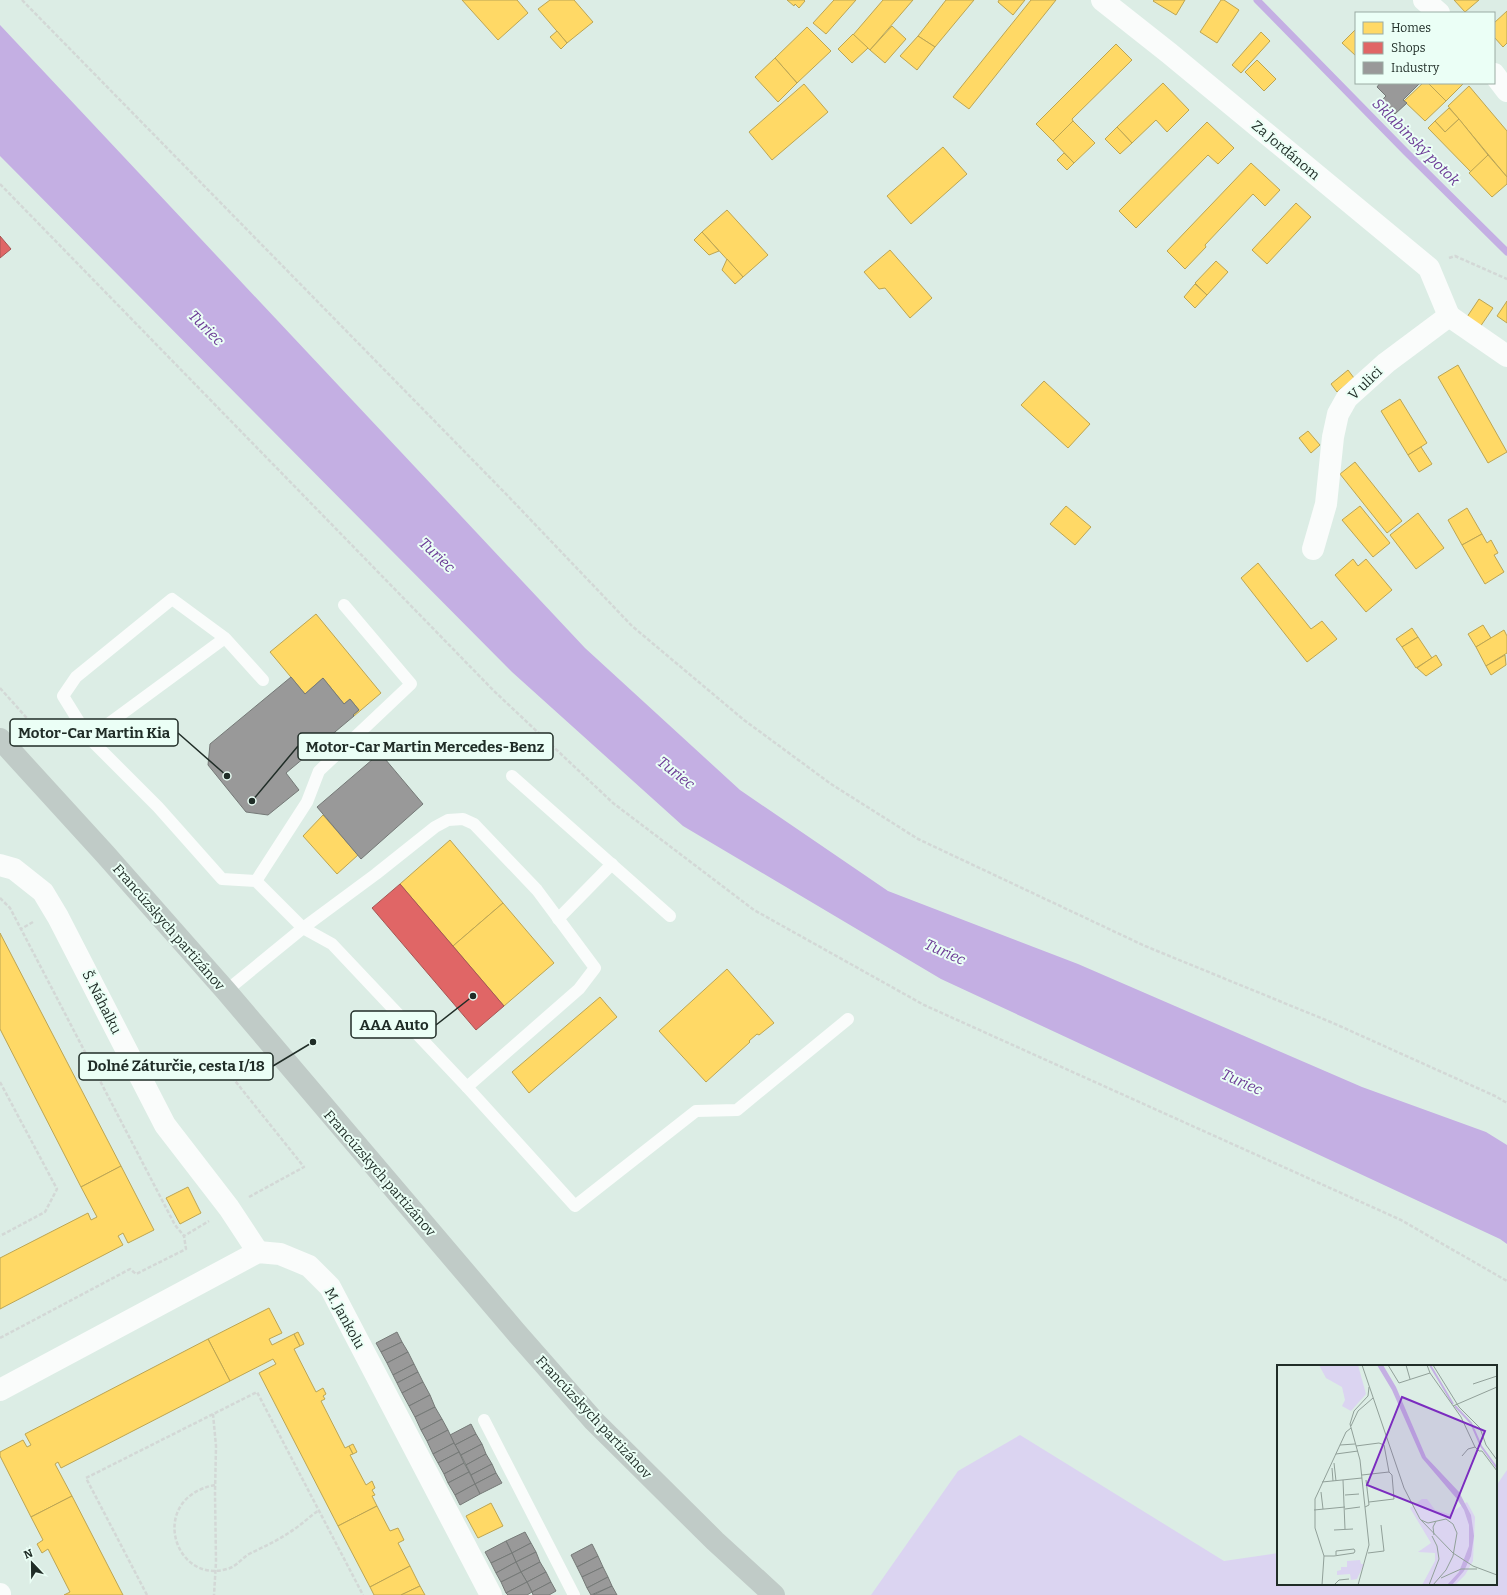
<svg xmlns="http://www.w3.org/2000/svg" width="1507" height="1595" font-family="Bitter,serif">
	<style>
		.green { fill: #dbd4f1 }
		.water { fill: #c4afe3 }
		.homes { fill: #ffd966; stroke: #bca553 }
		.shops { fill: #e06666; stroke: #a65553 }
		.industry { fill: #999; stroke: #757977 }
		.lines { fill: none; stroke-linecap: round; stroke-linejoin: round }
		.stream { stroke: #c4afe3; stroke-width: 7 }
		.path { stroke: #d3d8d6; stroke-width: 2.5; stroke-dasharray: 4 2; stroke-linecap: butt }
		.lane { stroke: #fafcfb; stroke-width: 12 }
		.street { stroke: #fafcfb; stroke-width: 22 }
		.secondary { stroke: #fafcfb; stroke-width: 22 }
		.primary { stroke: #c0cbc7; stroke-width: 22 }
		.labels { text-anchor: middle; stroke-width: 4; stroke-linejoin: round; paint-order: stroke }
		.street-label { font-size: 14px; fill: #202d27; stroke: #ebfff6 }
		.water-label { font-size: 15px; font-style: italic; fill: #6c3b96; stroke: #ebfff6 }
		.inset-river { fill: none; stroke: #c4afe3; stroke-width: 2 }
		.inset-road { fill: none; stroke: #91a099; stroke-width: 1 }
		.view { fill: #7b2cbf; fill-opacity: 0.15; stroke: #7b2cbf; stroke-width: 2 }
		.inset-edge { fill: none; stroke: #202d27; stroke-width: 2 }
		.leader { fill: none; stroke: #202d27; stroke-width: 1.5 }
		.callout-dot { fill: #202d27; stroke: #ebfff6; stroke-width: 1.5 }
		.callout { fill: #ebfff6; stroke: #202d27; stroke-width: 1.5 }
		.callout-label { font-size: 15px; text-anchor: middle; font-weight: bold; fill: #202d27 }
	</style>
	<rect width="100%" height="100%" fill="#dcede5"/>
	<polygon class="green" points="1020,1435 1224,1561 1278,1553 1278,1584 1496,1584 1496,1486 1507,1470 1507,1595 871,1595 958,1471"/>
	<polygon class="water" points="0,25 585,648 740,790 888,891 1078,964 1362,1087 1486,1132 1507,1145 1507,1244 1500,1239 941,979 683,826 512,672 0,156"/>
	<g class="homes">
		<polygon points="462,0 517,0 528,13 498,40"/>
		<polygon points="550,0 574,0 593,22 567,43 538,9"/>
		<polygon points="787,0 804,0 805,1 799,8 795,4 794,6"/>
		<polygon points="834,0 856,0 826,34 813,23"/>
		<polygon points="883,0 913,0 870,50 853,35"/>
		<polygon points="946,0 974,0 935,47 918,36"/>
		<polygon points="999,0 1025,0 1013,15 998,2"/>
		<polygon points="1031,0 1056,0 969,109 953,97"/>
		<polygon points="1154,0 1185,0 1176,15 1153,1"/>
		<polygon points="1221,0 1224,0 1239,10 1217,43 1200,32"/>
		<polygon points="1454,0 1479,0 1465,12"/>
		<polygon points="1507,11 1507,43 1503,47 1494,37 1494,23"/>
		<polygon points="892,26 906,39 885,63 870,50"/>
		<polygon points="807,27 831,51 797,83 775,58"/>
		<polygon points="1356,29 1356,56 1342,43"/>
		<polygon points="557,31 567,43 561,49 550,37"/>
		<polygon points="1261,32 1270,41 1241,73 1232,65"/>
		<polygon points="853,34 868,48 852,63 838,49"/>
		<polygon points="918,36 935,47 917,70 900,56"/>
		<polygon points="1116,44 1132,60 1072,119 1073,121 1053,141 1036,124"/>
		<polygon points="775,58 797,83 778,102 755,77"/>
		<polygon points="1257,60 1276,79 1264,91 1245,72"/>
		<polygon points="1163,83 1189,110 1167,132 1156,120 1132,143 1117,127"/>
		<polygon points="1423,83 1428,83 1446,101 1425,121 1404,101"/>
		<polygon points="1428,83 1464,83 1446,101"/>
		<polygon points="804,84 828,112 772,160 749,132"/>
		<polygon points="1469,86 1507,131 1507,177 1448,106"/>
		<polygon points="1449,108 1459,119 1445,132 1435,121"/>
		<polygon points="1459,119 1488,155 1471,172 1428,128 1435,121 1445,132"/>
		<polygon points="1073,121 1095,143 1074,163 1053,141"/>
		<polygon points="1207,122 1234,148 1218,164 1208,155 1136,228 1119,211"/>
		<polygon points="1117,127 1132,143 1120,154 1105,139"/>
		<polygon points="943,147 967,174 911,224 887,196"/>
		<polygon points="1064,153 1074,163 1067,170 1057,160"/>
		<polygon points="1488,155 1507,177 1507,184 1492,197 1469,173"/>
		<polygon points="1251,163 1280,190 1265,206 1253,194 1205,245 1206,247 1185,269 1167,251"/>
		<polygon points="1296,203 1311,217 1267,264 1252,250"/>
		<polygon points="727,210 768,255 743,277 702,232"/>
		<polygon points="702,232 719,251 709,255 694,240"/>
		<polygon points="890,250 932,298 910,318 885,288 879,289 864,272"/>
		<polygon points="727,259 743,277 735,284 722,270"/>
		<polygon points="1216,261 1228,272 1207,295 1195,283"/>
		<polygon points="1195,284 1207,295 1195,308 1184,297"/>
		<polygon points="1479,299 1493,308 1480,327 1467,317"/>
		<polygon points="1507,301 1507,323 1497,316"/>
		<polygon points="1458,365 1507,452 1488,463 1438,377"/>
		<polygon points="1348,370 1354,378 1337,392 1331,384"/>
		<polygon points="1044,381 1090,424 1068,448 1021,405"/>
		<polygon points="1400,399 1427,443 1408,455 1381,411"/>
		<polygon points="1308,431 1320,445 1311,453 1299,438"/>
		<polygon points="1421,447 1432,464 1419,472 1408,455"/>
		<polygon points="1355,462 1402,521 1387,533 1340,474"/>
		<polygon points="1066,506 1091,527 1075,545 1050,524"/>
		<polygon points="1360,506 1390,543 1373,557 1342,520"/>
		<polygon points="1467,508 1482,534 1462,545 1448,520"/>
		<polygon points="1418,513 1444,548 1416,569 1390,535"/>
		<polygon points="1482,534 1487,543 1491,540 1498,553 1494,555 1504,572 1485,584 1462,545"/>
		<polygon points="1353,559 1358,566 1366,559 1392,590 1366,612 1335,575"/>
		<polygon points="1258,563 1311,629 1322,621 1337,639 1307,662 1241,578"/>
		<polygon points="316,614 381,693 354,716 353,715 359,710 350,699 344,704 323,678 305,694 270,652"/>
		<polygon points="1483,625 1491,638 1476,647 1468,634"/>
		<polygon points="1412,628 1418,637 1402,647 1396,639"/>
		<polygon points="1504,630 1507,636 1507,653 1486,666 1476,647"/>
		<polygon points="1418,637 1432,658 1416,668 1402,647"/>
		<polygon points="1436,655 1442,665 1426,676 1417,668"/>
		<polygon points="1505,655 1506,665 1491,675 1486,666"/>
		<polygon points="323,815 358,855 337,874 303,836"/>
		<polygon points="450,840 503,903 453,946 400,884"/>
		<polygon points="503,903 554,963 504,1006 453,946"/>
		<polygon points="0,933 121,1166 81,1187 0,1029"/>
		<polygon points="727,969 774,1023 759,1035 757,1034 749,1041 750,1042 706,1082 659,1031"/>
		<polygon points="600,997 617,1017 529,1093 512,1072"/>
		<polygon points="121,1166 154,1230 128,1243 123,1233 118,1236 123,1245 0,1309 0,1258 88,1213 91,1220 97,1217 81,1187"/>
		<polygon points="188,1187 201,1213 180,1224 166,1198"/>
		<polygon points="269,1308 282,1333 269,1339 272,1345 294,1334 300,1346 294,1349 316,1392 323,1388 326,1394 323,1396 325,1399 321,1401 345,1448 349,1446 353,1454 350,1455 366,1485 372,1481 375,1488 372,1490 375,1495 372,1496 377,1506 338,1526 259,1373 276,1364 273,1359 230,1381 208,1339"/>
		<polygon points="298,1332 304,1344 300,1346 294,1334"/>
		<polygon points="208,1339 230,1381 61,1468 58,1462 55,1464 72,1496 31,1517 0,1456 0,1452 23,1440 27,1447 31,1445 25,1434"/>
		<polygon points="353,1444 357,1452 353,1454 349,1446"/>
		<polygon points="72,1496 123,1595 64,1595 70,1592 48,1549 42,1553 37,1544 43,1540 31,1517"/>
		<polygon points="491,1503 503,1526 478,1538 466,1516"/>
		<polygon points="377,1506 390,1531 398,1528 404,1540 398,1543 410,1566 370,1587 338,1526"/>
		<polygon points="410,1566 420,1586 401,1595 374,1595 370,1587"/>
		<polygon points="420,1586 425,1595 401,1595"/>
	</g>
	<g class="shops">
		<polygon points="0,236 11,249 0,258"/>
		<polygon points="400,884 504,1006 476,1030 372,908"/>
	</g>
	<g class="industry">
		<polygon points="1380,83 1420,83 1403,100 1407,103 1395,114 1382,100 1386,96 1377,87"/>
		<polygon points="291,677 305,694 323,678 344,704 350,699 359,710 353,715 354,716 286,773 299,790 268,815 246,812 208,765 210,744"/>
		<polygon points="380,753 423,804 361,859 317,807"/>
		<polygon points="397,1332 402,1342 381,1352 376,1343"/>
		<polygon points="402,1342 408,1352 387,1363 381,1352"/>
		<polygon points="408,1352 414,1364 393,1375 387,1363"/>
		<polygon points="414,1364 418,1372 397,1383 393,1375"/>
		<polygon points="418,1372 423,1382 402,1393 397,1383"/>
		<polygon points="423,1382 430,1395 409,1406 402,1393"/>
		<polygon points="430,1395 435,1407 415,1417 409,1406"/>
		<polygon points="435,1407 442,1419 421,1430 415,1417"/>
		<polygon points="442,1419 448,1430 427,1441 421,1430"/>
		<polygon points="471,1424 476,1434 455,1445 450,1435"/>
		<polygon points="448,1430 454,1443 433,1454 427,1441"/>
		<polygon points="476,1434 482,1444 461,1455 455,1445"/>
		<polygon points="454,1443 459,1452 438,1463 433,1454"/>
		<polygon points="482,1444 486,1454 466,1465 461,1455"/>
		<polygon points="459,1452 464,1463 444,1474 438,1463"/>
		<polygon points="486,1454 492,1464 471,1475 466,1465"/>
		<polygon points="464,1463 469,1472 448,1483 444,1474"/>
		<polygon points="492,1464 496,1473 475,1484 471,1475"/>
		<polygon points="469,1472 475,1484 455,1495 448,1483"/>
		<polygon points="496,1473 502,1483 480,1494 475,1484"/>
		<polygon points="475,1484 480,1494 460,1505 455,1495"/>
		<polygon points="525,1532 531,1543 512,1553 506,1541"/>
		<polygon points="506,1541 512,1553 491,1563 485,1552"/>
		<polygon points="531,1543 536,1552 516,1562 512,1553"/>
		<polygon points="592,1544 598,1556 577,1567 571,1555"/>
		<polygon points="536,1552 540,1562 521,1572 516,1562"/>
		<polygon points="512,1553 516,1562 496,1573 491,1563"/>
		<polygon points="598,1556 603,1567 582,1577 577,1567"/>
		<polygon points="516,1562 521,1572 501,1582 496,1573"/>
		<polygon points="540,1562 546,1572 527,1582 521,1572"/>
		<polygon points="603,1567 608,1577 587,1588 582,1577"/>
		<polygon points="521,1572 527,1582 506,1593 501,1582"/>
		<polygon points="546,1572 551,1582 532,1592 527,1582"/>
		<polygon points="608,1577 612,1586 591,1595 587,1588"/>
		<polygon points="527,1582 532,1592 527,1595 508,1595 506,1593"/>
		<polygon points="551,1582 556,1591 549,1595 533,1595 532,1592"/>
		<polygon points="612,1586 617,1595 593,1595"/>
	</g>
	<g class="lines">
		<polyline class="stream" points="1257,0 1406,152 1507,252"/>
		<g class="path">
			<polyline points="22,0 507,495 632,626 744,720 831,784 918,839 1145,946 1333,1023 1495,1096 1507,1103"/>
			<polyline points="0,184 494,691 613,803 754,910 924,1005 1401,1220 1507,1281"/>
			<polyline points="1449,258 1455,256 1507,279"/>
			<polyline points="0,688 49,743 68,741"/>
			<polyline points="0,898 10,908 21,929"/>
			<polyline points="33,922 21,929 175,1225 184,1236"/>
			<polyline points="0,1082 57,1189 45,1212 0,1236"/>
			<polyline points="249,1197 304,1167 228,1072 251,1056"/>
			<polyline points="0,1338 130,1269 136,1274 186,1249 184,1236 209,1221"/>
			<polyline points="213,1414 216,1446 215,1493 216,1562 214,1595"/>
			<path d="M215,1485C147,1498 174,1585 227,1569C236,1567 241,1559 249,1554C263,1547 277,1541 290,1532C300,1526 309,1517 319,1510"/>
			<polyline points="147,1595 86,1478 257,1392 363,1595"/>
		</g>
		<g class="lane">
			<polyline points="225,638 89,738 63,696 76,677 172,599 225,638 263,680"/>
			<polyline points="89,738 158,807 222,879 256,881 303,928 332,944 467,1087 575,1206 696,1111 737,1110 848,1019"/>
			<polyline points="512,776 670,916"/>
			<polyline points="256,881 307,802 319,771 411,684 344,605"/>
			<polyline points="558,919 612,864"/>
			<polyline points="226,991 303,928 376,874 435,827 448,820 463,819 474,824 537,890 595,968 579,989 467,1087"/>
			<polyline points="484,1420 574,1595"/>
		</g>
		<g class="street">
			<polyline points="1102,0 1169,53 1429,268 1449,316"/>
			<polyline points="1449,316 1507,356"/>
			<polyline points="1313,549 1326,504 1333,437 1338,414 1347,398 1386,363 1449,316"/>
			<polyline points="0,865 14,869 43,892 58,917 165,1125 229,1208 258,1252"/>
			<polyline points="0,1390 258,1252 280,1254 309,1266 330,1287 491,1595"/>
			<polyline points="0,1594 0,1595"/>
		</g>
		<g class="secondary">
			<polyline points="1424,0 1439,13"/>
			<polyline points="1494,74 1507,91"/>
		</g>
		<polyline class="primary" points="0,739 105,854 226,991 515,1331 594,1421 715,1541 774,1595"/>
	</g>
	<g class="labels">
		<g class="street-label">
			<text transform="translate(1286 150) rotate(40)" y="5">Za Jordánom</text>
			<text transform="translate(1365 383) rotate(-44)" y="5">V ulici</text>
			<text transform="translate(169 927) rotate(49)" y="5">Francúzskych partizánov</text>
			<text transform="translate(102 1002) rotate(63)" y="5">Š. Náhalku</text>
			<text transform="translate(380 1173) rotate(49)" y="5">Francúzskych partizánov</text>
			<text transform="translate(345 1318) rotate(61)" y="5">M. Jankolu</text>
			<text transform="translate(594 1417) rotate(47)" y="5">Francúzskych partizánov</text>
		</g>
		<g class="water-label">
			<text transform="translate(1416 142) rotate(45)" y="5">Sklabinský potok</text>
			<text transform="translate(206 328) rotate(45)" y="5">Turiec</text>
			<text transform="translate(437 555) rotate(43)" y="5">Turiec</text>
			<text transform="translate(676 773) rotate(38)" y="5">Turiec</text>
			<text transform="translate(945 952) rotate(24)" y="5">Turiec</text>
			<text transform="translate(1242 1082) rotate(24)" y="5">Turiec</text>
		</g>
	</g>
	<g transform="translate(1277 1365)">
		<rect width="220" height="220" fill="#dcede5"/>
		<path d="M42,0H81L89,29L74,46L65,41L68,35L65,22L49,13ZM145,134H150L158,145L172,149L190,137L198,152L196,196L188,210L178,220H145L158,196V188L141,187L154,178L133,143ZM83,195L84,199H87L80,214L74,215L73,209L60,210V206L64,205V202H70V196Z" fill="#dbd4f1"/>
		<path d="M100,0H106L119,22L149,92L182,127L194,150L197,171L194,191L187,206L175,220H170L182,207L192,181V160L187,145L180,134L145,93L115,25Z" fill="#c4afe3"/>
		<path class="inset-river" d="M153,0L176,39M178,41L194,58L204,81L220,103"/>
		<path class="inset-road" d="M85,0L127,123L143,154L176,188L196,201L220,210M111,0L122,18L153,8M129,0L133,14M150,0L153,8L184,52L198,82L202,86H205M156,0L182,42L203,63L209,80L220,95M196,19L220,11M176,41L220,22M74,61L81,46L96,33M63,80L78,79M79,81L102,78L107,80L112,107M205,86L220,106M59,89L81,86M185,91L191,84L198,82M57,98L59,116M55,103L56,116M85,110L112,107L115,110L117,134L92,137M66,115L68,164M45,117L85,113M44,127L46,144M68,130L82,129M88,142L92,140L89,115M68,144L83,142M37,145L68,142M144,155L151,158L169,154L176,159L180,168L176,191L169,205L156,220M57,165L76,164M157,170L156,162L159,156M91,188L107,186L104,160M47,191H57L77,188L78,186L77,184L59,186V190M164,213L184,204H200M45,220L47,191L38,163V134L69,67L74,63M57,220L62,215L72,214M81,220L92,180L83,95L73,59L77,46L91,31L92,22M152,220L162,194L160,181L155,171"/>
		<path class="view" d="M125,32L208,66L173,153L90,120Z"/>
		<rect width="220" height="220" class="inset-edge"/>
	</g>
	<path class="leader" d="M227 776L178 733M252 801L298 746M473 996L436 1025M313 1042L273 1066"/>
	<g class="callout-dot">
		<circle cx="227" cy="776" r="4"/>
		<circle cx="252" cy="801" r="4"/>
		<circle cx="473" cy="996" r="4"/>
		<circle cx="313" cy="1042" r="4"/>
	</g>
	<g class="callout">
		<rect x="10" y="719" width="168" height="27" rx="4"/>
		<rect x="298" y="733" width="255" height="27" rx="4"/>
		<rect x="351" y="1011" width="85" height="27" rx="4"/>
		<rect x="79" y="1053" width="194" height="27" rx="4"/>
	</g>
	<g class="callout-label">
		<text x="94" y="738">Motor-Car Martin Kia</text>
		<text x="425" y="752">Motor-Car Martin Mercedes-Benz</text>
		<text x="394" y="1030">AAA Auto</text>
		<text x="176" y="1071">Dolné Záturčie, cesta I/18</text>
	</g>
	<rect x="1355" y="12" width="140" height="72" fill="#ebfff6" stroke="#9aaba3"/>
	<rect x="1363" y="22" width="20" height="12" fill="#ffd966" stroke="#9aaba3"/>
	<text x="1391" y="32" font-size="12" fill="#202d27">Homes</text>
	<rect x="1363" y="42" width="20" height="12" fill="#e06666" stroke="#9aaba3"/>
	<text x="1391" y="52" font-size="12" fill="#202d27">Shops</text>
	<rect x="1363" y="62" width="20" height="12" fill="#999999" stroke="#9aaba3"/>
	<text x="1391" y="72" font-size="12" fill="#202d27">Industry</text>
	<g transform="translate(32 1563) rotate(338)" stroke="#ebfff6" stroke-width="3" paint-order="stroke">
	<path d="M0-3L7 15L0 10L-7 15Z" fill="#202d27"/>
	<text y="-6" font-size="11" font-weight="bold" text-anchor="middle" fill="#202d27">N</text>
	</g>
</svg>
